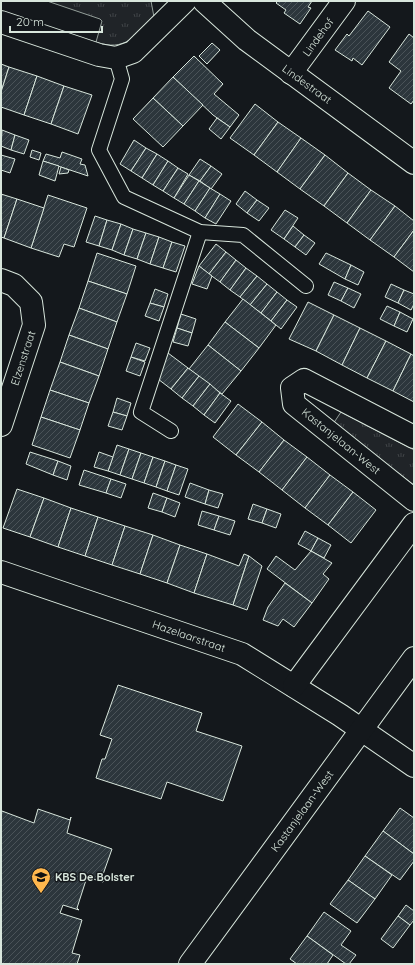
<svg xmlns="http://www.w3.org/2000/svg" width="415" height="965" font-family="Quicksand,sans-serif">
	<style>
		.grass { fill: url(#grass-tufts); stroke: #939e99 }
		.building { fill: url(#building-hatch); stroke: #d8e6dc }
		.lines { fill: none; stroke-linecap: round; stroke-linejoin: round }
		.lane-casing { stroke: #d8e6dc; stroke-width: 16 }
		.street-casing { stroke: #d8e6dc; stroke-width: 24 }
		.secondary-casing { stroke: #d8e6dc; stroke-width: 24 }
		.lane { stroke: #14181c; stroke-width: 14 }
		.street { stroke: #14181c; stroke-width: 22 }
		.secondary { stroke: #14181c; stroke-width: 22 }
		.labels { text-anchor: middle; stroke-width: 3; stroke-linejoin: round; paint-order: stroke }
		.street-label { font-size: 11px; fill: #d8e6dc; stroke: #14181c }
		.poi-label { font-size: 11px; font-weight: bold; fill: #d8e6dc; stroke: #14181c; text-anchor: start }
	</style>
	<defs>
		<pattern id="grass-tufts" width="24" height="20" patternUnits="userSpaceOnUse"><rect width="24" height="20" fill="#202428"/><path d="M3 7l-1-3M5 7V3M7 7l1-3M15 17l-1-3M17 17v-4M19 17l1-3" fill="none" stroke="#404447"/></pattern>
		<pattern id="building-hatch" width="6" height="6" patternUnits="userSpaceOnUse"><rect width="6" height="6" fill="#2c363c"/><path d="M-1 1l2-2M0 6l6-6M5 7l2-2" fill="none" stroke="#4a5358"/></pattern>
	</defs>
	<rect width="100%" height="100%" fill="#14181c"/>
	<g class="grass">
		<path d="M47,1H151L154,17C135,36 125,52 96,42L102,21L100,19Z"/>
		<polygon points="341,412 414,450 414,485 333,424"/>
	</g>
	<g class="building">
		<polygon points="278,1 312,1 308,7 311,8 300,24 284,13 286,10 276,3"/>
		<polygon points="368,11 390,27 362,65 353,58 352,61 335,50 347,34 349,36"/>
		<polygon points="409,34 414,38 414,100 411,104 389,88 401,71 389,62"/>
		<polygon points="212,43 220,50 207,64 199,56"/>
		<polygon points="194,56 223,84 214,94 239,115 230,127 213,115 173,77"/>
		<polygon points="1,64 9,67 1,92"/>
		<polygon points="9,67 37,76 24,115 1,107 1,92"/>
		<polygon points="37,76 64,86 51,124 24,115"/>
		<polygon points="173,77 203,105 183,126 153,98"/>
		<polygon points="64,86 92,95 78,134 51,124"/>
		<polygon points="153,98 183,126 163,147 133,119"/>
		<polygon points="255,104 278,122 254,155 230,138"/>
		<polygon points="217,118 230,127 221,139 209,129"/>
		<polygon points="278,122 301,138 277,172 254,155"/>
		<polygon points="2,130 15,135 11,150 1,146"/>
		<polygon points="15,135 29,140 24,154 11,150"/>
		<polygon points="301,138 325,155 300,189 277,172"/>
		<polygon points="134,140 146,148 131,171 120,164"/>
		<polygon points="146,148 157,154 142,178 131,171"/>
		<polygon points="32,150 41,153 39,160 30,157"/>
		<polygon points="62,152 82,159 80,164 85,165 88,176 43,161 46,154 60,158"/>
		<polygon points="157,154 168,161 153,185 142,178"/>
		<polygon points="1,155 15,159 10,173 1,170"/>
		<polygon points="325,155 348,173 324,206 300,189"/>
		<polygon points="200,159 211,166 200,181 189,175"/>
		<polygon points="43,161 59,166 55,181 39,175"/>
		<polygon points="168,161 178,168 163,191 153,185"/>
		<polygon points="211,166 222,174 211,189 200,181"/>
		<polygon points="61,167 69,170 68,173 59,174"/>
		<polygon points="178,168 188,174 174,198 163,191"/>
		<polygon points="348,173 371,190 347,223 324,206"/>
		<polygon points="189,175 199,181 184,204 174,198"/>
		<polygon points="199,181 210,188 195,211 184,204"/>
		<polygon points="210,188 220,194 205,218 195,211"/>
		<polygon points="371,190 395,206 370,240 347,223"/>
		<polygon points="245,191 257,200 247,213 236,204"/>
		<polygon points="1,194 17,199 4,238 1,237"/>
		<polygon points="220,194 231,201 216,224 205,218"/>
		<polygon points="48,195 87,208 74,247 64,244 59,257 31,248"/>
		<polygon points="17,199 44,208 31,248 4,238"/>
		<polygon points="257,200 269,208 259,221 247,213"/>
		<polygon points="395,206 414,221 414,230 394,257 370,240"/>
		<polygon points="285,210 298,218 284,239 271,230"/>
		<polygon points="95,216 107,220 99,246 86,242"/>
		<polygon points="107,220 121,224 112,250 99,246"/>
		<polygon points="121,224 133,229 124,255 112,250"/>
		<polygon points="293,226 304,235 295,247 284,239"/>
		<polygon points="133,229 146,233 137,259 124,255"/>
		<polygon points="414,230 414,272 394,257"/>
		<polygon points="146,233 159,237 150,264 137,259"/>
		<polygon points="304,235 315,243 306,255 295,247"/>
		<polygon points="159,237 172,242 163,268 150,264"/>
		<polygon points="172,242 185,246 176,272 163,268"/>
		<polygon points="216,244 226,252 209,274 199,266"/>
		<polygon points="226,252 236,260 220,282 209,274"/>
		<polygon points="97,253 136,266 127,294 88,281"/>
		<polygon points="326,253 351,265 345,279 319,264"/>
		<polygon points="236,260 246,268 230,290 220,282"/>
		<polygon points="351,265 364,272 358,285 345,279"/>
		<polygon points="199,266 212,276 207,289 192,284"/>
		<polygon points="246,268 257,276 240,297 230,290"/>
		<polygon points="257,276 267,284 250,305 240,297"/>
		<polygon points="88,281 127,294 117,322 79,308"/>
		<polygon points="334,282 348,288 341,301 328,295"/>
		<polygon points="267,284 277,292 261,313 250,305"/>
		<polygon points="391,284 404,290 398,303 385,297"/>
		<polygon points="348,288 361,294 354,308 341,301"/>
		<polygon points="155,289 168,294 164,307 150,303"/>
		<polygon points="404,290 414,294 414,304 411,310 398,303"/>
		<polygon points="277,292 287,300 271,321 261,313"/>
		<polygon points="243,299 276,325 259,348 225,322"/>
		<polygon points="287,300 297,307 281,329 271,321"/>
		<polygon points="308,302 334,315 316,351 289,339"/>
		<polygon points="150,303 164,307 159,321 145,316"/>
		<polygon points="387,306 400,312 394,326 380,319"/>
		<polygon points="79,308 117,322 108,349 69,335"/>
		<polygon points="400,312 413,319 407,332 394,326"/>
		<polygon points="181,314 196,319 192,333 177,328"/>
		<polygon points="334,315 360,328 342,365 316,351"/>
		<polygon points="225,322 259,348 241,371 208,345"/>
		<polygon points="177,328 192,333 188,346 173,342"/>
		<polygon points="360,328 386,341 367,378 342,365"/>
		<polygon points="69,335 108,349 99,376 60,362"/>
		<polygon points="386,341 411,354 393,391 367,378"/>
		<polygon points="136,343 150,348 145,361 131,357"/>
		<polygon points="208,345 241,371 222,394 189,369"/>
		<polygon points="168,353 188,368 171,389 158,379"/>
		<polygon points="411,354 414,356 414,402 393,391"/>
		<polygon points="131,357 145,362 140,376 126,371"/>
		<polygon points="60,362 99,376 89,403 50,390"/>
		<polygon points="188,368 199,376 182,398 171,389"/>
		<polygon points="199,376 210,384 193,406 182,398"/>
		<polygon points="210,384 220,393 204,415 193,406"/>
		<polygon points="50,390 89,403 80,430 41,417"/>
		<polygon points="220,393 231,401 215,423 204,415"/>
		<polygon points="117,398 131,403 127,416 113,412"/>
		<polygon points="238,404 262,422 236,455 213,437"/>
		<polygon points="113,412 127,416 122,430 108,426"/>
		<polygon points="41,417 80,430 70,458 32,445"/>
		<polygon points="262,422 284,440 259,472 236,455"/>
		<polygon points="284,440 307,457 282,490 259,472"/>
		<polygon points="117,445 129,449 120,475 108,471"/>
		<polygon points="129,449 141,453 132,479 120,475"/>
		<polygon points="30,452 58,461 53,475 26,464"/>
		<polygon points="99,452 113,457 108,471 94,467"/>
		<polygon points="141,453 153,457 144,483 132,479"/>
		<polygon points="153,457 165,461 156,487 144,483"/>
		<polygon points="307,457 330,475 305,508 282,490"/>
		<polygon points="58,461 71,466 67,480 53,475"/>
		<polygon points="165,461 176,465 167,491 156,487"/>
		<polygon points="176,465 188,469 179,495 167,491"/>
		<polygon points="84,470 111,479 106,493 79,485"/>
		<polygon points="330,475 353,492 328,525 305,508"/>
		<polygon points="111,479 126,484 121,498 106,493"/>
		<polygon points="190,483 209,490 205,504 185,497"/>
		<polygon points="17,489 44,498 30,537 3,528"/>
		<polygon points="209,490 223,494 218,508 205,504"/>
		<polygon points="353,492 376,510 351,543 328,525"/>
		<polygon points="153,493 167,498 162,512 148,508"/>
		<polygon points="44,498 71,508 58,547 30,537"/>
		<polygon points="167,498 180,503 175,517 162,512"/>
		<polygon points="253,504 267,509 262,523 248,519"/>
		<polygon points="71,508 98,517 85,556 58,547"/>
		<polygon points="267,509 281,514 276,528 262,523"/>
		<polygon points="202,511 219,516 214,530 198,525"/>
		<polygon points="219,516 235,521 230,535 214,530"/>
		<polygon points="98,517 125,526 112,565 85,556"/>
		<polygon points="125,526 153,535 140,574 112,565"/>
		<polygon points="305,531 318,538 311,551 298,544"/>
		<polygon points="153,535 180,545 167,583 140,574"/>
		<polygon points="318,538 331,545 324,558 311,551"/>
		<polygon points="180,545 207,554 194,593 167,583"/>
		<polygon points="311,551 332,563 323,574 329,579 312,603 267,569 276,556 295,570"/>
		<polygon points="207,554 239,566 244,554 249,556 233,605 194,593"/>
		<polygon points="249,556 262,566 247,610 233,605"/>
		<polygon points="285,583 312,603 294,627 283,619 278,626 263,620 268,607"/>
		<polygon points="118,685 202,713 196,731 242,746 223,801 167,782 161,799 96,778 102,759 105,759 112,739 100,735"/>
		<polygon points="400,808 414,818 414,854 383,831"/>
		<polygon points="38,809 70,820 71,817 67,833 112,849 101,880 104,881 103,882 87,877 77,908 79,910 63,905 60,913 82,920 72,953 80,955 77,964 1,964 1,815 2,811 34,823"/>
		<polygon points="383,831 414,854 414,861 400,880 365,856"/>
		<polygon points="365,856 392,875 375,899 348,880"/>
		<polygon points="348,880 375,899 357,923 330,904"/>
		<polygon points="406,905 414,911 414,920 410,925 398,916"/>
		<polygon points="324,912 351,931 341,945 356,955 349,964 346,964 307,936"/>
		<polygon points="398,916 410,925 393,948 381,939"/>
		<polygon points="307,936 333,955 327,964 297,964 290,959"/>
	</g>
	<g class="lines">
		<g class="lane-casing">
			<g id="lane">
				<polyline points="116,58 122,79 99,150 124,197 200,232 243,235 306,286"/>
				<polyline points="171,431 141,412 200,232"/>
			</g>
		</g>
		<g class="street-casing">
			<g id="street">
				<polyline points="204,1 247,40 414,163"/>
				<polyline points="1,22 99,55 116,58 133,52 185,1"/>
				<polyline points="291,73 344,1"/>
				<polyline points="1,280 14,285 31,302 34,325 1,425"/>
				<polyline points="414,437 304,380 292,388 294,404 414,500"/>
				<polyline points="1,572 242,654 340,715 414,766"/>
				<polyline points="294,686 414,524"/>
			</g>
		</g>
		<g class="secondary-casing">
			<polyline id="secondary" points="190,964 414,658"/>
		</g>
		<use href="#lane" class="lane"/>
		<use href="#street" class="street"/>
		<use href="#secondary" class="secondary"/>
	</g>
	<defs>
		<g id="school-pin" transform="scale(1)"><path d="M0 17L-7.5 6A9.5 9.5 0 1 1 7.5 6Z" fill="#ffb74d" stroke="#14181c"/><path d="M0-5L7-2L0 1L-7-2ZM-4 1L0 2.5L4 1V4Q0 6-4 4Z" fill="#111"/></g>
	</defs>
	<g fill-rule="evenodd">
		<use href="#school-pin" x="41" y="877"/>
	</g>
	<g class="labels">
		<g class="street-label">
			<text transform="translate(318 37) rotate(-54)" y="4">Lindehof</text>
			<text transform="translate(307 84) rotate(36)" y="4">Lindestraat</text>
			<text transform="translate(23 358) rotate(-72)" y="4">Elzenstraat</text>
			<text transform="translate(341 441) rotate(39)" y="4">Kastanjelaan-West</text>
			<text transform="translate(189 636) rotate(19)" y="4">Hazelaarstraat</text>
			<text transform="translate(302 811) rotate(-54)" y="4">Kastanjelaan-West</text>
		</g>
		<g class="poi-label">
			<text x="55" y="881">KBS De Bolster</text>
		</g>
	</g>
	<rect width="415" height="965" fill="none" stroke="#d8e6dc" stroke-width="4"/>
	<path d="M10 26v6h92v-6" fill="none" stroke="#d8e6dc" stroke-width="2"/>
	<text x="16" y="26" font-size="12" fill="#d8e6dc" stroke="#14181c" stroke-width="3" paint-order="stroke">20 m</text>
</svg>
